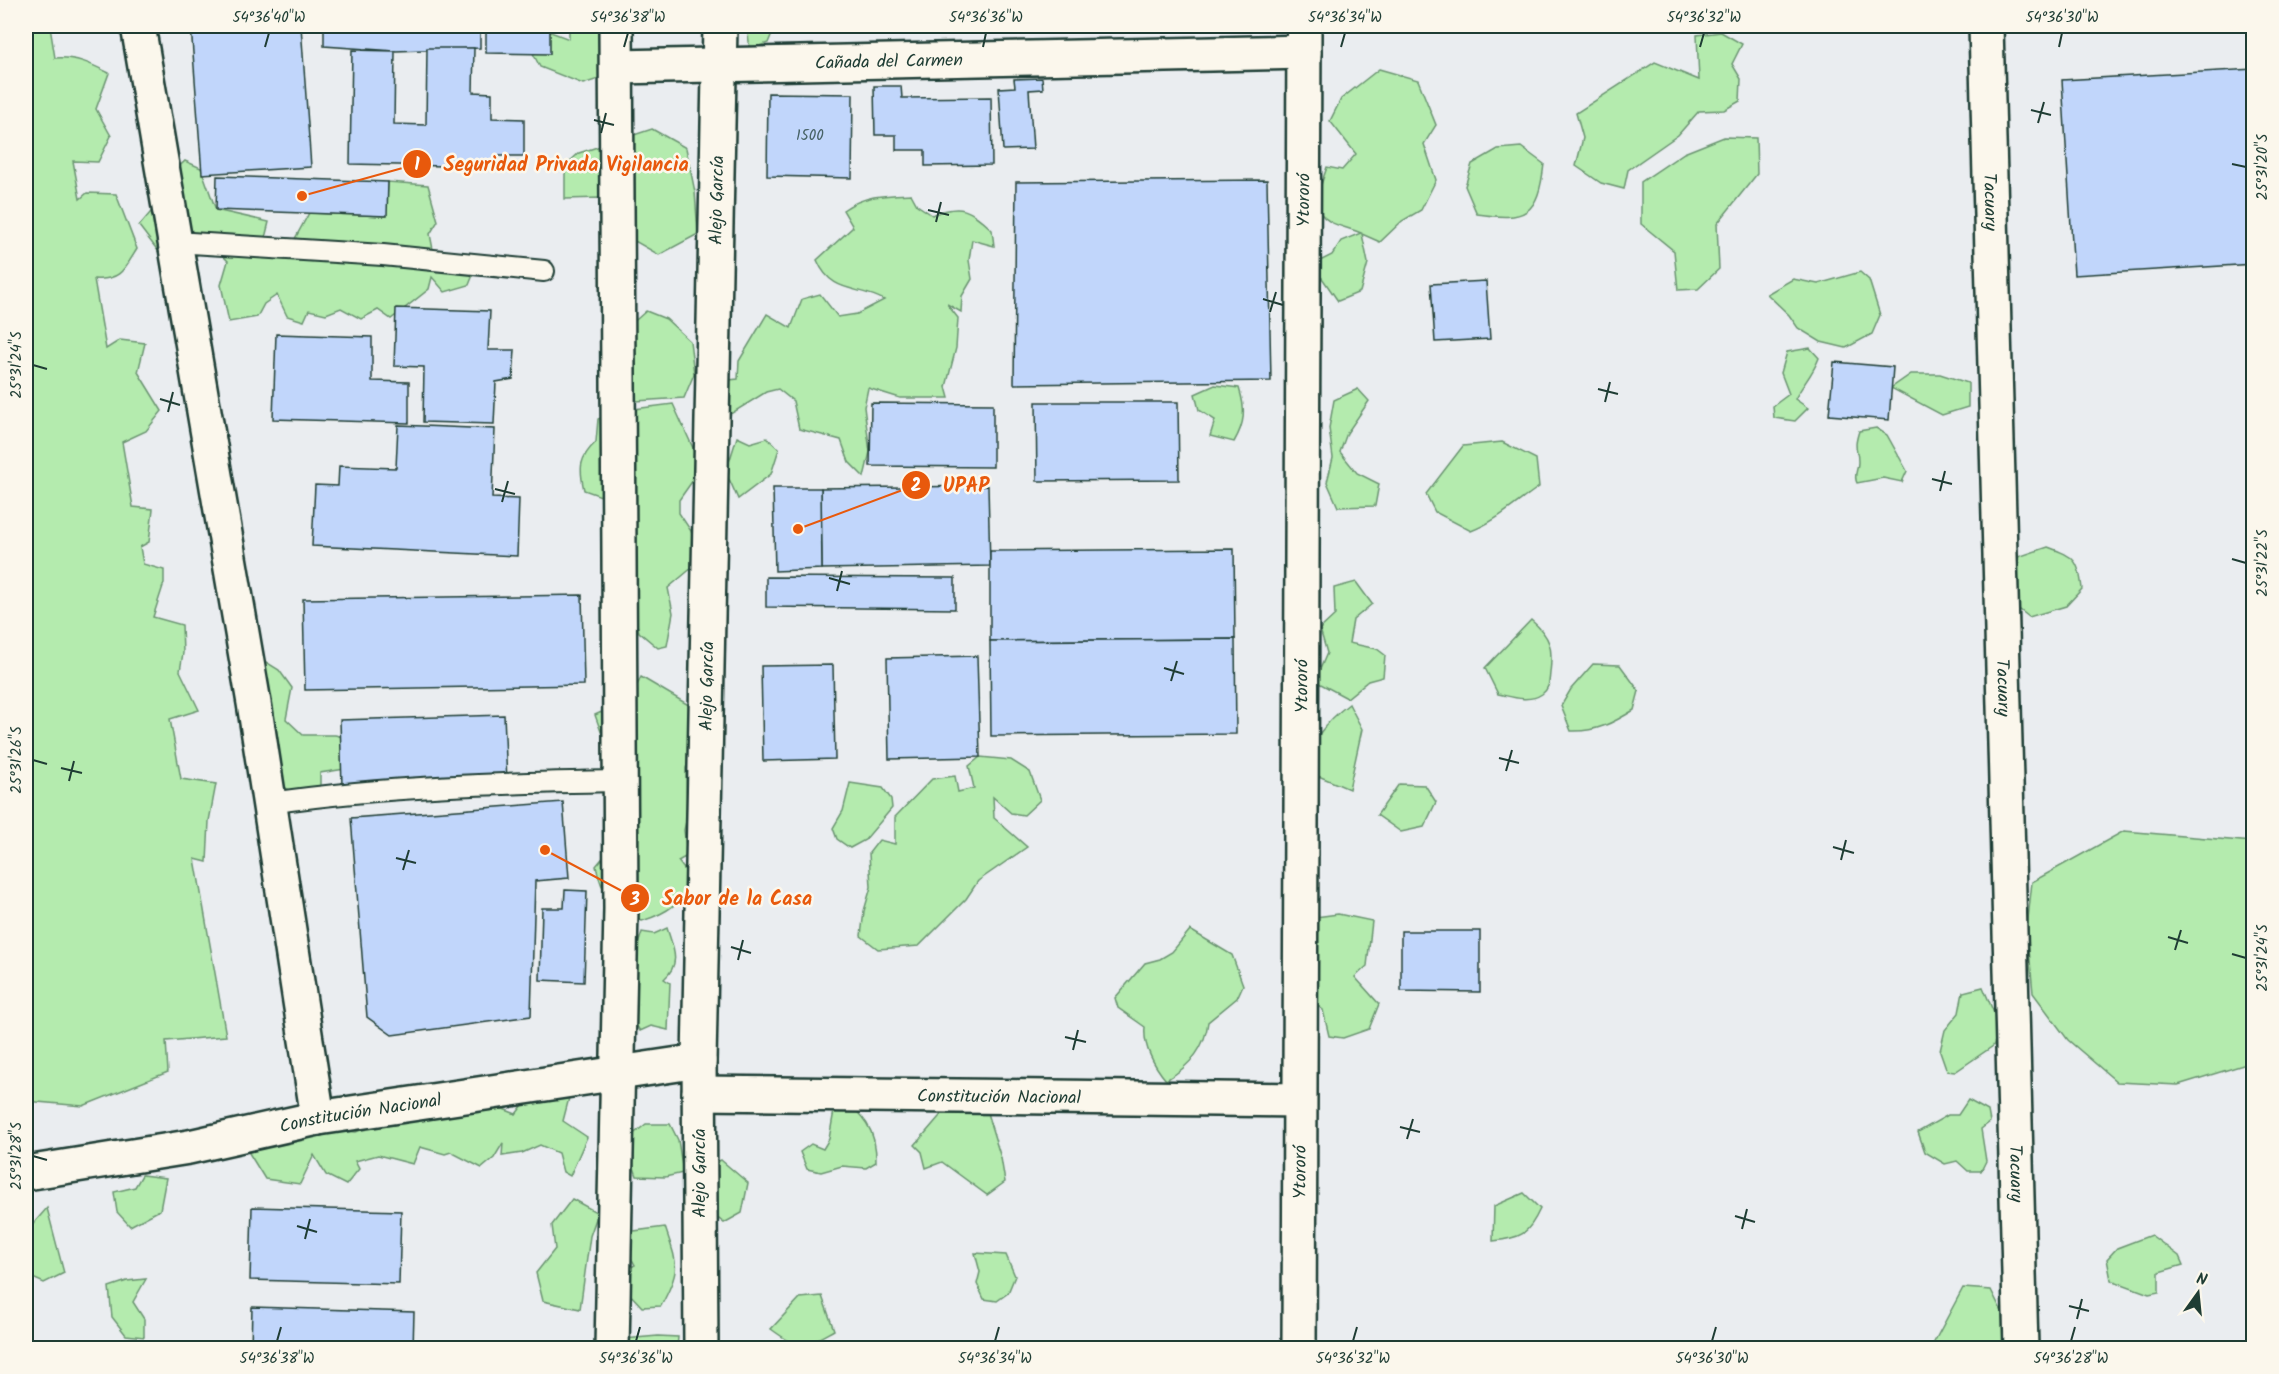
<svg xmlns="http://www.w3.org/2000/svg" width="2279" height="1374" font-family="Kalam,sans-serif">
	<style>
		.green { fill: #b4ebae; stroke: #6a9471; stroke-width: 1.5 }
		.building { fill: #c1d6fb; stroke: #1f3d34; stroke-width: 1.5 }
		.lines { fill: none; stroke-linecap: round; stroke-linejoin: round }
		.lane-casing { stroke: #1f3d34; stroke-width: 24 }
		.street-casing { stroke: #1f3d34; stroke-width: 38 }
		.secondary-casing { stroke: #1f3d34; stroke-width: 38 }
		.lane { stroke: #fbf7ec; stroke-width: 20 }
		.street { stroke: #fbf7ec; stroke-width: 33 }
		.secondary { stroke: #fbf7ec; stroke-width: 33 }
		.ticks { fill: none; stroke: #1f3d34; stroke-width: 2 }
		.labels { text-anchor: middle; stroke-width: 5; stroke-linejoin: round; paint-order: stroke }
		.number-label { font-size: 15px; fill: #486366 }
		.street-label { font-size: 18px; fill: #1f3d34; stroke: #fbf7ec }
		.leader { fill: none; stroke: #e8590c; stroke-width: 2 }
		.callout-dot { fill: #e8590c; stroke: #fbf7ec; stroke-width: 2 }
		.mark-label { font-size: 18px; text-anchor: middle; font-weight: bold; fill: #fff }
		.callout-label { font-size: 20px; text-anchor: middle; font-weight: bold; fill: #e8590c; stroke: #fbf7ec; stroke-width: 5; stroke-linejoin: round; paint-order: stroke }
		.neatline { fill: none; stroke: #1f3d34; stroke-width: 2 }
		.ticks-label { font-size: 15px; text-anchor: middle; fill: #1f3d34 }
	</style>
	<rect width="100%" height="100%" fill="#eaedf0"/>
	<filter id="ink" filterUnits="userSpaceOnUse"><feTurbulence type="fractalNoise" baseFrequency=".0167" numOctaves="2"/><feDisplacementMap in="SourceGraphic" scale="12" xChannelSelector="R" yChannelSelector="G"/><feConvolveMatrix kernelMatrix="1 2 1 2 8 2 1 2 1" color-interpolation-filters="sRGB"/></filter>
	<g filter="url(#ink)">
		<g class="green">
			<path d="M26,26H59L50,27L55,58C75,56 91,64 109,73L96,109L111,136L98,162L73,161L80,199L87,193L116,194L137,249C124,270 120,281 94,279L106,349L120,340L145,343L138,372L162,411L146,431L122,442L133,507L153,509L149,542L140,547L143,564L164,570V583L153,617L182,625L183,653L180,671L199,710L170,719L181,779L216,784L209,821L207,862L195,859L226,1036L166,1041L168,1072L83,1106L26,1101Z"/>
			<polygon points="528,26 535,26 569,39 569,26 617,26 608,76 583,84 540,67 523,34"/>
			<polygon points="747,26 775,26 768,43 750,49"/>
			<polygon points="1721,32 1742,44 1732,64 1741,79 1740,101 1724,110 1699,111 1678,135 1628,170 1624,189 1601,183 1576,166 1583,138 1576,113 1655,62 1699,80 1697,35"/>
			<path d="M1379,69L1418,80L1436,125L1424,144L1436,180L1421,210L1402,221L1380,242L1362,234L1368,263L1360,292L1338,301L1320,275L1318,262L1332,255L1341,241L1361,233C1351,228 1338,227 1329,221C1309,210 1322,183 1327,167L1342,170L1356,154L1330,121L1341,99Z"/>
			<polygon points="652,129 686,148 695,192 698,234 659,255 619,232 601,198 565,199 565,166 579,153"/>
			<polygon points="1724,137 1756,138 1757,174 1717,224 1719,269 1698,289 1678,290 1674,251 1641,224 1641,182 1684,153"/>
			<path d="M1521,147L1544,164C1538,216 1526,221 1477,214L1465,186L1472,164L1498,149Z"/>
			<polygon points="185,161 201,168 216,210 269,222 265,238 286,255 309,213 386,216 388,182 428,185 438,221 430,234 435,260 477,265 469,285 445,292 432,277 429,289 391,319 378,310 361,319 341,308 326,314 309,310 304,321 287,316 277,295 264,304 257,317 229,322 221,285 228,261 216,249 168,264 139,226 156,206 164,181"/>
			<path d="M911,194L917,205L932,215C961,203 970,209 992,230L994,246L972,240L969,260L972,279L962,296L961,312L947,304L958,318L956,348L946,387L949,398H900L868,388L864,407L870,452L864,477L849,462L841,440L799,429L793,401L778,389L766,392L729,415L711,406V382L738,379L739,361L767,314L791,328L802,299L820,294L838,317L857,314L884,300C857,285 832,295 817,260L853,227L843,210C865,195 885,195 911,194Z"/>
			<polygon points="1860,272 1869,280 1880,315 1872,334 1846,348 1821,342 1798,328 1789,315 1767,294 1793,279 1818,284"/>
			<polygon points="646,311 666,319 690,341 694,374 684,398 619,402 609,344"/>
			<path d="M1810,348L1819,358C1813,374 1803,384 1795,399L1808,408L1795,421L1774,418L1773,406L1789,394L1781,373L1787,352Z"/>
			<polygon points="1911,374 1940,374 1968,383 1968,407 1942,415 1891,388"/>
			<path d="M1215,385L1239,388C1246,410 1245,423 1234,442L1210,436L1215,420L1199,410L1195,394Z"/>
			<polygon points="1358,389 1369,401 1347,433 1340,452 1357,473 1379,484 1375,506 1338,507 1327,482 1333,458 1329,428 1334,400"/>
			<path d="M673,404L693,448L698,473L679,500V513L691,531L700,561L668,588L673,613L667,646L658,648L639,632L604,497L584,490C579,468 579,458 596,442L598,419L618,411Z"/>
			<path d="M1876,428L1887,435L1907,471L1902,482L1883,478L1857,483C1853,475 1858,471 1858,462C1858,447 1853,450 1859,431Z"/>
			<polygon points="737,437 750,443 767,438 779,449 771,474 738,499 726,472"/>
			<path d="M1502,442L1536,459L1539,487C1517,502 1496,522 1471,531L1435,512L1426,494L1463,446Z"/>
			<path d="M2048,547C2075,557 2079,560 2082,589L2066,606L2029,617L2001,595L2011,584L2018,557Z"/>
			<polygon points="1356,582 1372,604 1353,620 1349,643 1377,649 1385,655 1383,677 1368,681 1347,698 1315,681 1327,653 1320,629 1335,615 1334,588"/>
			<path d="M1531,620C1551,637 1553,648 1550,673C1549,681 1550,688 1542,694C1529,703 1512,697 1498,694L1485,668Z"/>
			<polygon points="245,649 279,670 292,688 286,719 303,735 335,735 356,740 364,766 320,773 320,793 297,800 286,788 255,781 241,684 231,676 232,660"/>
			<path d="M1593,664L1620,665L1639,691L1634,710C1613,723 1596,732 1571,731L1561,706L1571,689Z"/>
			<path d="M641,677L692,707L695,741L686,768L687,817L684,830L687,856L678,861L690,877C683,904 667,913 642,921C614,904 603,900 596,866L611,848L604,740L595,715L631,699Z"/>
			<path d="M1349,704L1362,729L1349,789L1302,769C1313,740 1324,723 1349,704Z"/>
			<polygon points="980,757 1011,760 1030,772 1040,800 1024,815 1011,813 993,797 994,818 1027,847 978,881 966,899 919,946 878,949 861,936 864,911 871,887 869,853 879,840 895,844 895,817 932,779 955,776 958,792 974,788 969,766"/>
			<polygon points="850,783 883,788 891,799 892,808 865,840 850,848 837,839 833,828 843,811"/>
			<polygon points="1399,784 1425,785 1436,802 1424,827 1401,832 1377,815"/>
			<polygon points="2124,831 2253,842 2253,1062 2178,1085 2117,1082 2068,1040 2033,993 2027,928 2032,882"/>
			<polygon points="1338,914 1372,921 1367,966 1355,977 1379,1004 1369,1029 1343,1038 1329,1036 1323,1010 1309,999 1316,917"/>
			<path d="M667,928C673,948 682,963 664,979L670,983L668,1030L651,1026L640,1031L632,1019L612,955L637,948L642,932L654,934Z"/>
			<path d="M1190,930L1232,955L1243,985L1237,998L1208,1022C1205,1048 1189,1067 1166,1080C1154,1066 1143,1046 1145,1027L1118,1008L1115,998L1145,963L1160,959L1172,952Z"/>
			<polygon points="1983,987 1994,1013 2002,1023 1993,1046 1955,1072 1947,1071 1940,1051 1945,1030 1959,1013 1963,992"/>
			<polygon points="532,1093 569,1098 563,1121 587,1137 570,1176 563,1172 558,1153 540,1145 522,1153 502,1156 503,1143 494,1158 482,1168 451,1152 445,1154 420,1147 413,1164 378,1155 355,1161 359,1169 346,1185 326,1175 314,1155 300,1184 265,1179 249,1153 253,1130 326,1129 356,1132 388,1119 493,1105 516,1114"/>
			<path d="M837,1094C862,1115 877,1127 876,1162L866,1168L842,1166L821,1172L807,1169L800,1152L811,1144L823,1149L829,1139Z"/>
			<polygon points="957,1096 982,1097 1001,1158 1005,1182 987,1195 942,1162 926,1168 922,1152 915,1145"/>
			<polygon points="1968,1100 1988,1111 1990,1122 1981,1129 1986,1161 1981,1171 1968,1171 1957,1161 1945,1164 1925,1152 1918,1132 1948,1115 1958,1115"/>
			<polygon points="646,1124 670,1124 678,1140 683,1173 665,1177 637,1176 632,1162 631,1136"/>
			<polygon points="721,1160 748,1183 742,1213 724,1223 709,1211 711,1165"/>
			<polygon points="142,1175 166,1178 160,1210 130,1226 117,1212 114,1192 135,1187"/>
			<path d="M1524,1193L1540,1209C1528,1235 1521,1238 1493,1241L1494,1206Z"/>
			<polygon points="572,1199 598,1213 590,1236 580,1309 543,1301 536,1273 555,1249 552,1225"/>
			<polygon points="26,1207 33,1224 47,1208 64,1273 44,1283 28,1276 26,1269"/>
			<path d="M665,1227C678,1266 681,1269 661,1306L642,1307L614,1277L635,1265L626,1248L634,1231Z"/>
			<polygon points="2151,1235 2179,1256 2183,1265 2159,1272 2159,1292 2149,1294 2111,1280 2107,1259 2117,1248"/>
			<polygon points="975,1253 1006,1255 1015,1276 1008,1293 997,1301 984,1299 977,1284 980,1272"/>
			<polygon points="146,1279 133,1302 144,1319 144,1337 126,1335 112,1317 109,1287 127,1281"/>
			<polygon points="1963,1288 1991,1290 2004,1316 2005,1348 1931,1348"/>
			<path d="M822,1296L834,1330C803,1347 801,1351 771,1329L800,1298Z"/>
			<polygon points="658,1336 678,1337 677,1348 620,1348 624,1339"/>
		</g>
		<g class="building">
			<polygon points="191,26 301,26 311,167 202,174"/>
			<polygon points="324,26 480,26 480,48 395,51 324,46"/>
			<polygon points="486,26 550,26 550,54 486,53"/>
			<polygon points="427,48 474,48 473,92 492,93 492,118 524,119 524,156 494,156 494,167 350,164 352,50 395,51 394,124 426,125"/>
			<polygon points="2254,69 2254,264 2074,275 2062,80"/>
			<polygon points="1042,78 1043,89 1029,90 1033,149 1003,150 999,88 1015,87 1014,79"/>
			<polygon points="874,86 901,86 902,98 991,97 992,165 925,166 925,150 896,150 896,135 875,135"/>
			<polygon points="768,93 853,94 852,178 767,176"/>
			<polygon points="217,176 388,182 387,216 216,210"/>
			<polygon points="1267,180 1271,381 1014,384 1016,182"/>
			<polygon points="1486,281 1490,339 1435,342 1431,284"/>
			<polygon points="396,308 490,311 488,350 515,350 513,379 496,382 494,424 423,422 424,367 394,366"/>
			<polygon points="276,334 372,337 372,381 409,382 409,423 273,419"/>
			<polygon points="1834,362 1893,367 1889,420 1829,415"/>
			<polygon points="1036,402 1178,402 1179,480 1037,481"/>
			<polygon points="871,403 993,404 993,467 870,466"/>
			<polygon points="398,425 495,429 492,498 519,499 517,556 312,546 315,485 338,486 339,466 396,468"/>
			<polygon points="988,486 990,566 822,569 821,488"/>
			<polygon points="773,488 821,488 822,569 775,571"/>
			<polygon points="1234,549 1235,639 990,641 990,551"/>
			<polygon points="766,577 955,578 955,609 766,607"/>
			<polygon points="582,595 584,685 305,690 303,599"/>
			<polygon points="1235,639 1236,734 991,736 990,641"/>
			<polygon points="977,656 980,757 889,759 887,658"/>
			<polygon points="833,665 835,759 763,761 761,666"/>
			<polygon points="504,715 507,781 342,786 340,720"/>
			<polygon points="563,802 569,878 535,881 531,1016 392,1035 367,1017 351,818"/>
			<polygon points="565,890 587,891 584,982 540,980 542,908 564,908"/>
			<polygon points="1401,931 1480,931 1480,992 1401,991"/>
			<polygon points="252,1207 401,1211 399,1284 250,1280"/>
			<polygon points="252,1307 414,1312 413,1348 251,1348"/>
		</g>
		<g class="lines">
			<g class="lane-casing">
				<g id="lane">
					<polyline points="175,242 383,255 544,271"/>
					<path d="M270,803C386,786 504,783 621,781"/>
				</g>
			</g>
			<g class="street-casing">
				<g id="street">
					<polyline points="138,26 254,703 318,1118"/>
					<path id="s1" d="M1986,26L2021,1348"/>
					<path id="s2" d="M617,67L1304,52"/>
					<path id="s3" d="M699,1093L1299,1100"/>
					<path id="s4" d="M26,1173L189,1147L318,1118L699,1061"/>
					<path id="s5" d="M1299,1348L1304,26"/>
				</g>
			</g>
			<g class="secondary-casing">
				<g id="secondary">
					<polyline points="612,1348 621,909 616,26"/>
					<path id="s6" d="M701,1348L699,1061L720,26"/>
				</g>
			</g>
			<use href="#lane" class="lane"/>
			<use href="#street" class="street"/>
			<use href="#secondary" class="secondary"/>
		</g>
	</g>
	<path class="ticks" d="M265,47L269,33M624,47L628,33M983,47L986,33M1341,47L1345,33M1700,47L1704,33M2059,47L2062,33M2031,110L2051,115M594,120L614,125M2038,123L2044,102M601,133L606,113M2232,164L2246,167M928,210L949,215M936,222L941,202M1263,299L1283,305M1270,312L1276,292M33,365L47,369M1598,389L1618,394M160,399L180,405M1605,402L1610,382M168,412L173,392M1932,479L1952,484M495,489L515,494M1940,491L1945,471M502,502L508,481M2232,559L2246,563M829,578L850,584M837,591L842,571M1164,668L1184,674M1171,681L1177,661M1499,758L1519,763M33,760L47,764M61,768L82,773M1506,771L1512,750M69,781L74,761M1833,847L1854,853M396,858L416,863M1841,860L1846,840M403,870L409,850M2168,937L2188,943M731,947L751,953M2175,950L2181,930M2232,954L2246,958M738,960L743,940M1065,1037L1086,1042M1073,1050L1078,1030M1400,1127L1420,1132M1407,1139L1413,1119M33,1156L47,1160M1735,1216L1755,1222M297,1226L317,1232M1742,1229L1747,1209M305,1239L310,1219M2069,1306L2089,1311M2077,1319L2082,1299M277,1341L281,1327M636,1341L640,1327M995,1341L999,1327M1353,1341L1357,1327M1712,1341L1716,1327M2071,1341L2075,1327"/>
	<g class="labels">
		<g class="number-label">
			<text x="810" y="140">1500</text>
		</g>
		<g class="street-label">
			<text dy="6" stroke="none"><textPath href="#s2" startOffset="272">Cañada del Carmen</textPath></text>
			<text dy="6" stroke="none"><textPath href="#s6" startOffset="1148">Alejo García</textPath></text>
			<text dy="6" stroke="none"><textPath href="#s5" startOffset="1148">Ytororó</textPath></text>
			<text dy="6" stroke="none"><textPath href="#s1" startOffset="176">Tacuary</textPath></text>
			<text dy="6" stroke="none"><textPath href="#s6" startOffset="662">Alejo García</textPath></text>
			<text dy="6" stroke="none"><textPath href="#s5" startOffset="662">Ytororó</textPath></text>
			<text dy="6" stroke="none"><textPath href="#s1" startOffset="662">Tacuary</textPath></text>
			<text dy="6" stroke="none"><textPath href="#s3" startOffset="300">Constitución Nacional</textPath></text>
			<text dy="6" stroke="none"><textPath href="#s4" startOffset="340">Constitución Nacional</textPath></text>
			<text transform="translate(699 1173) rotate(-90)" y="6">Alejo García</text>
			<text dy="6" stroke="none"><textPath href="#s5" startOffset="176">Ytororó</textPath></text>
			<text dy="6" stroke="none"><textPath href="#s1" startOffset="1148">Tacuary</textPath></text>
		</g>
	</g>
	<path class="leader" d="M302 196L417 164M798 529L916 485M545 850L635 898"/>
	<g class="callout-dot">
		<circle cx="302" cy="196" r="6"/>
		<circle cx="798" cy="529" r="6"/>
		<circle cx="545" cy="850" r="6"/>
		<circle cx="417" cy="164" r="15"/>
		<circle cx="916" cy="485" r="15"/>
		<circle cx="635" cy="898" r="15"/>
	</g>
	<g class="mark-label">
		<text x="417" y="170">1</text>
		<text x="916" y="491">2</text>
		<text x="635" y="905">3</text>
	</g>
	<g class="callout-label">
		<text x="566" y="171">Seguridad Privada Vigilancia</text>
		<text x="966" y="492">UPAP</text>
		<text x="737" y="905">Sabor de la Casa</text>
	</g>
	<rect width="2279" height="1374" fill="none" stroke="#fbf7ec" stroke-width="66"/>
	<g transform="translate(2198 1293) rotate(15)" stroke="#fbf7ec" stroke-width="4.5" paint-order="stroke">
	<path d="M0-4.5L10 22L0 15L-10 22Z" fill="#1f3d34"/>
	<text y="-9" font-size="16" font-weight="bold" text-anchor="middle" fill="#1f3d34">N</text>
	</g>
	<rect x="33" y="33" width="2213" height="1308" class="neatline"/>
	<g class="ticks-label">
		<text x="269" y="22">54°36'40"W</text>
		<text x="628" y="22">54°36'38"W</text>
		<text x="986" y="22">54°36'36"W</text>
		<text x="1345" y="22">54°36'34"W</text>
		<text x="1704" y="22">54°36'32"W</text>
		<text x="2062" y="22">54°36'30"W</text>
		<text transform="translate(2262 167) rotate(-90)" y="5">25°31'20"S</text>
		<text transform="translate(16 365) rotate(-90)" y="5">25°31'24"S</text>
		<text transform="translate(2262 563) rotate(-90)" y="5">25°31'22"S</text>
		<text transform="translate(16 760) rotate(-90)" y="5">25°31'26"S</text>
		<text transform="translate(2262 958) rotate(-90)" y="5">25°31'24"S</text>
		<text transform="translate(16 1156) rotate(-90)" y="5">25°31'28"S</text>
		<text x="277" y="1363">54°36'38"W</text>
		<text x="636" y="1363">54°36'36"W</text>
		<text x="995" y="1363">54°36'34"W</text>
		<text x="1353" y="1363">54°36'32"W</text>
		<text x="1712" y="1363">54°36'30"W</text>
		<text x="2071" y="1363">54°36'28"W</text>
	</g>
</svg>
